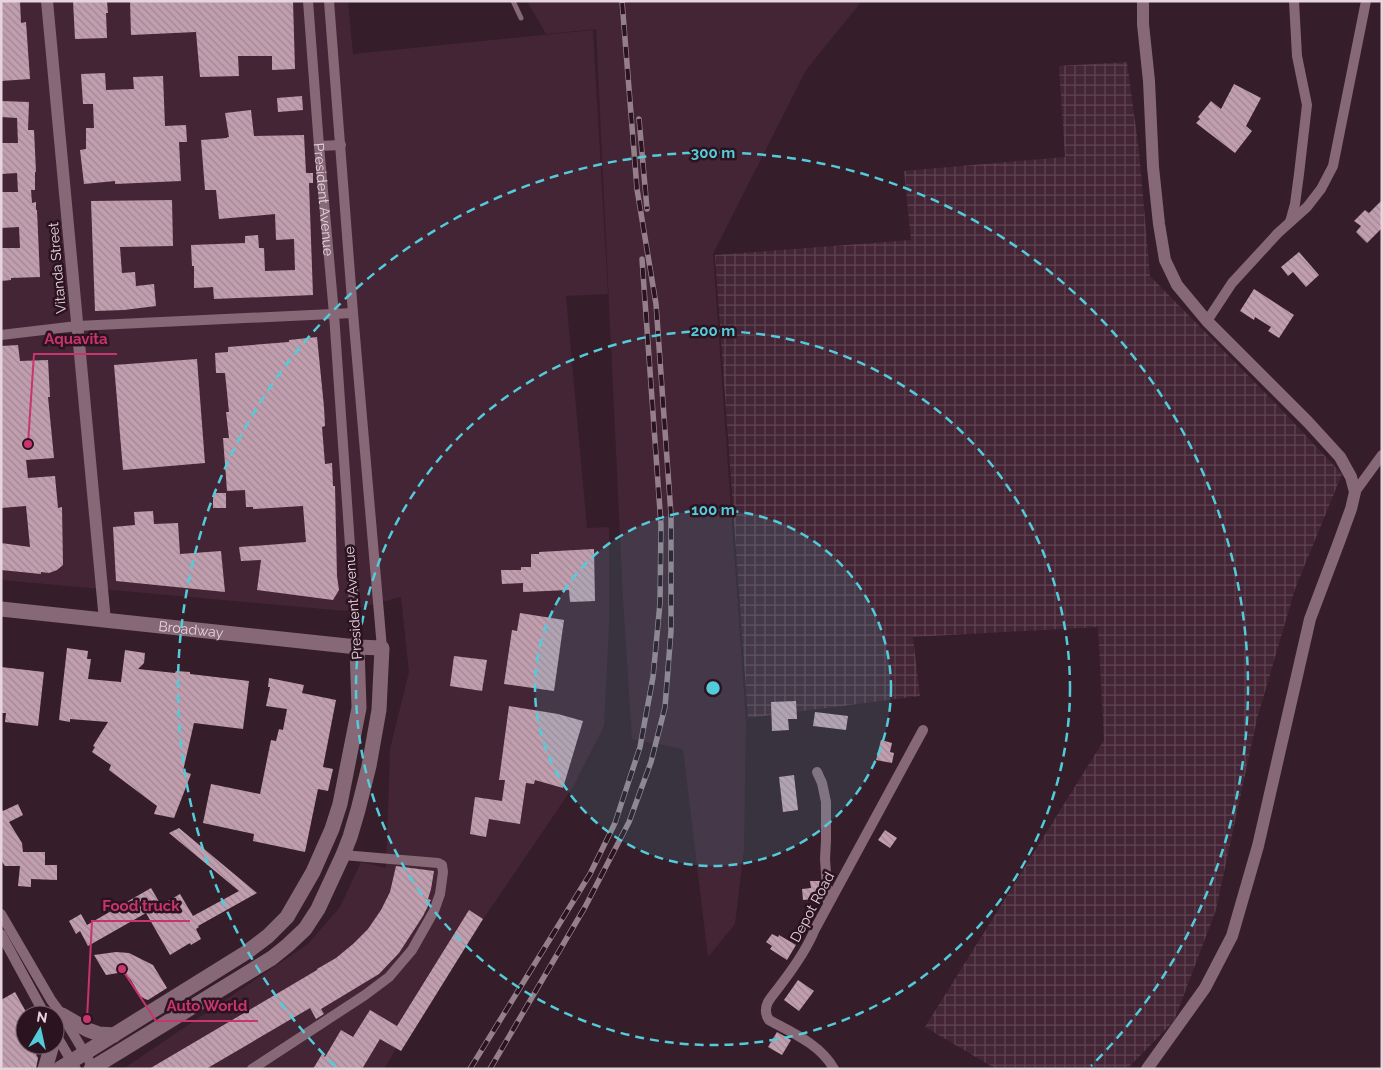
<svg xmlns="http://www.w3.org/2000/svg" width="1383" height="1070" font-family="Raleway,sans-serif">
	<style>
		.built { fill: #442535 }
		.industrial { fill: url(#industrial-grid) }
		.building { fill: url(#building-back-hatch) }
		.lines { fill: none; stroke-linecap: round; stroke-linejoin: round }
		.service { stroke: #876877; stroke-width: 5 }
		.minor { stroke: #876877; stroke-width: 10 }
		.tertiary { stroke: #876877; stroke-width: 12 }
		.secondary { stroke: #876877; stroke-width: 15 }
		.rail-casing { stroke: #957f8a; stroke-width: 5.5 }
		.rail { stroke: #2c1320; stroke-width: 4; stroke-dasharray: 11; stroke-linecap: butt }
		.ring { fill: none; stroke: #53cbdb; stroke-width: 2.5; stroke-dasharray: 9 6 }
		.labels { text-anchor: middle; stroke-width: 5; stroke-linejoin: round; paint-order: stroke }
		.street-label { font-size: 14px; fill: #e7d5dd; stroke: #2c1320 }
		.centre { fill: #53cbdb; stroke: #2c1320; stroke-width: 2.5 }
		.ring-label { font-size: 15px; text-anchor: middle; font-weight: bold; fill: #53cbdb; stroke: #2c1320; stroke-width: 5; stroke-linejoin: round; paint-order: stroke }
		.leader { fill: none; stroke: #c8346e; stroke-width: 2 }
		.callout-dot { fill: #c8346e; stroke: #2c1320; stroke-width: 2 }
		.callout-label { font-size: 15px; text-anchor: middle; font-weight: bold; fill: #c8346e; stroke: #2c1320; stroke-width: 5; stroke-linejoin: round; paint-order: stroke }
	</style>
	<defs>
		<pattern id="industrial-grid" width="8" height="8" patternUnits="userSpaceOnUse" patternTransform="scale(1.25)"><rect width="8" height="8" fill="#442535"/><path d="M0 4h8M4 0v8" fill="none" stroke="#5f4452"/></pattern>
		<pattern id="building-back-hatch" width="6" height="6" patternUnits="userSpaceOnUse" patternTransform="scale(1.25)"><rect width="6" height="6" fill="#c09eae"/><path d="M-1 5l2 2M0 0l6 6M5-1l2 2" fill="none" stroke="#a18693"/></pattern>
	</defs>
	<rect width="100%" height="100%" fill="#361d2a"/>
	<g class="built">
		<polygon points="1,1 348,1 353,54 593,30 608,294 566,296 587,528 609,527 609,626 604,726 573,787 400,1042 384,1069 123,1069 308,944 340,907 361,862 386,868 390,749 409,672 401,597 346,611 1,580"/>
		<polygon points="527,1 862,1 806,70 713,254 746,721 744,849 735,924 708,957 683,749 632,739 623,599 596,29 546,34"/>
	</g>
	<polygon class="industrial" points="1127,62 1139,151 1150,276 1278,406 1342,474 1295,589 1257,719 1216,910 1174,1021 1127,1069 996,1069 925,1027 1104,740 1098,627 913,637 920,696 748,718 715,255 911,240 904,171 1065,157 1059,66"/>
	<g class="building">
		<polygon points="1,1 20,1 21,23 26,22 30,79 1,81"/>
		<polygon points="73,1 107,1 108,13 106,13 107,38 75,39"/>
		<polygon points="130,1 293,1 295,69 272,70 272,56 238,56 239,76 200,77 196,32 131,35"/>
		<polygon points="105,73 106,90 134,89 133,77 163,76 165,126 186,125 187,142 179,142 181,181 115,184 115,181 84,184 80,150 86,149 86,128 94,128 93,104 83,104 81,74"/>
		<polygon points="1234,84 1261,98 1246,126 1252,131 1235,153 1196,123 1200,119 1198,117 1211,101 1221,109"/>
		<polygon points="302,96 303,110 278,112 277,98"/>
		<polygon points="1,101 29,102 28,130 34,130 36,172 35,172 35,190 31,190 32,203 36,202 36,210 37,210 40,277 11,278 11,280 1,281 1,248 20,248 19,227 1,228 1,192 18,192 17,173 1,174 1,143 18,143 17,118 1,117"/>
		<polygon points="251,110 254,136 304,135 306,173 313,173 313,183 309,183 313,295 214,299 213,287 194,288 194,266 192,266 191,245 245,243 245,236 258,235 259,248 264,248 265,271 295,270 294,239 276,240 275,214 219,219 216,190 205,190 201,140 227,138 227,137 229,137 225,113"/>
		<polygon points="172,200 173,246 120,247 122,273 135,272 136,286 154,284 156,306 124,310 95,311 91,201"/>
		<polygon points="1382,200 1382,228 1367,243 1356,232 1361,226 1354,221 1365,210 1369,213"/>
		<polygon points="1299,252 1319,275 1306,287 1293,272 1288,276 1281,267"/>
		<polygon points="1254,289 1294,315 1279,338 1268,331 1271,327 1255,317 1254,320 1240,311"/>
		<polygon points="317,337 324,407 325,426 322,427 325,464 332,463 333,486 335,486 337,576 339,590 333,600 257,590 261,560 241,561 239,547 306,542 303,506 253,509 253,507 246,507 245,490 227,491 223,438 229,438 226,412 229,412 225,373 216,373 215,353 228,352 228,347 289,342 289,340"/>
		<polygon points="18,345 20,361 48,360 50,397 48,397 54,458 26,460 28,478 55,476 58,508 62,507 63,565 57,570 49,573 41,572 41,574 1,570 1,543 30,547 26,506 1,508 1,346"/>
		<polygon points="197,359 205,463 123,470 114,365"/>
		<rect x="213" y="493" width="13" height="15"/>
		<polygon points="153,511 154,524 178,523 180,554 221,551 225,592 116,581 113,527 135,525 134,512"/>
		<polygon points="594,549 595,601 570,602 569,590 523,592 523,583 502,584 501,570 521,570 521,567 531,567 531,554 539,554 539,552"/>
		<polygon points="520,613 564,620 554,691 504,684 512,630 517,631"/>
		<polygon points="67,648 88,651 87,659 91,659 88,679 121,682 125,650 145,653 144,663 138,669 175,673 176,671 190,672 190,674 249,681 243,729 194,723 183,771 191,774 174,818 154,814 157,806 109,770 111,765 92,752 95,747 93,746 108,722 70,719 70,722 59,720"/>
		<polygon points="454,656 487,660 482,691 450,686"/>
		<polygon points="1,667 44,672 38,726 5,722 6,713 1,713"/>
		<polygon points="269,678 304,685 302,693 336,700 323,767 333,769 328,791 318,789 305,852 253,841 254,834 203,823 211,784 260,794 271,740 276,741 279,729 283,730 287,709 266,706 270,687 268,687"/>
		<polygon points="796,701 797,719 788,719 789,730 772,731 771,702"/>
		<polygon points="509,706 558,714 583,721 563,788 535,780 534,784 526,783 520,824 489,819 486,837 470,834 475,797 502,801 505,780 499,780"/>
		<polygon points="815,712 848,716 846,730 813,726"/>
		<polygon points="881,740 892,743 890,752 894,753 892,763 876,760"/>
		<polygon points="794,775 798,810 783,812 779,777"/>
		<polygon points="18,804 23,815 9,822 22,843 23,852 45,852 45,865 57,865 57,880 31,879 31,887 18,886 20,866 5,866 1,860 1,809 3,811"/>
		<polygon points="179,828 257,893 198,926 199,927 196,929 201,939 191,945 190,943 170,955 146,913 88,946 80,931 76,934 69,921 81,914 87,925 151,888 161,905 180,894 193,916 239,891 169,833"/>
		<polygon points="885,830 897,838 890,848 878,840"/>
		<polygon points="396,866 434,871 431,889 428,899 431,900 423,916 399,953 379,974 321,1009 324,1014 316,1019 310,1008 206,1069 149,1069 317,970 317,969 336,958 353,944 368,929 381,910 390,892"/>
		<polygon points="810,881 820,881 821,898 803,900 802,889 811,888"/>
		<polygon points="469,910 483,919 401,1051 380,1039 362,1069 313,1069 322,1054 325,1057 341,1030 353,1037 370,1010 397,1026"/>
		<polygon points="772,934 778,937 779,935 796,945 787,960 770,949 772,946 766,942"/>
		<polygon points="116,952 129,953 153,965 167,988 148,1000 145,999 140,996 131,980 126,975 118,973 106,975 94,955"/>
		<polygon points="798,980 814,991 799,1011 784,1000"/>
		<polygon points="15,992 25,1010 25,1045 31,1045 38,1058 36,1069 1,1069 1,1000"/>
		<polygon points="777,1032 791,1040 782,1055 768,1047"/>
	</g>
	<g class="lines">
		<polyline class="service" points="513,1 521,18"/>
		<g class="minor">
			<path id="s1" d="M308,1L319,146L334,314L357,647"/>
			<polyline points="329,1 353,313 382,648"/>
			<polyline points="319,146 341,145"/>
			<polyline points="1290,222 1295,204 1299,174 1307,105 1297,56 1294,1"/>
			<polyline points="1207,321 1232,283 1278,233 1307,207 1321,189 1333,166 1366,1"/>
			<polyline points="1,335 77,326 353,313"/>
			<polyline points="1355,492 1382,455"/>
			<polyline points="817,772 822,783 826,802 826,840 825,859 828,903"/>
			<polyline points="1,914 51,1000 62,1015 94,1069"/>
			<polyline points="1,934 45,1015"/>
			<polyline points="55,1033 76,1069"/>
			<polyline points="252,1069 365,995 389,977 412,950 434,911 440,894 443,872 442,865 438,863 343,855"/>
			<path d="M834,1069C821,1045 793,1033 769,1020C765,1014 765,1008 768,1002C772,995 778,989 782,983C795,966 807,949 815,929L923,730"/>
		</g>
		<g class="tertiary">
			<polyline points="47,1 105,621"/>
			<polyline points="1143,1 1143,24 1149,81 1153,167 1159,224 1165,260 1177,285 1207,321 1308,422 1340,457 1351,477 1355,492 1351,509 1339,542 1310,619 1258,846 1232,936 1205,988 1147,1069"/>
		</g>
		<g class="secondary">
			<path id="s2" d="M1,609L357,647L382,648L379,710L369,766L358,810L350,837L343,855L318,909L305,929L288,945L272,958L91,1069"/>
			<polyline points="62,1015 88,1030 99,1034 114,1035"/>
			<polyline points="45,1069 52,1045"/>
			<polyline points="59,1069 247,952 268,936 287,917 313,872 332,829 340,804 359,708 357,647"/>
		</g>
		<g class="rail-casing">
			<g id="rail">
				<polyline points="639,119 647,209"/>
				<polyline points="470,1069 590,874 615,823 640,747 653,677 660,603 661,525 642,259"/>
				<polyline points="490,1069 585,907 629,822 651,762 665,707 671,631 671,515 656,304 637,189 622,1"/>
			</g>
		</g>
		<use href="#rail" class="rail"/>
	</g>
	<circle cx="713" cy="688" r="178" fill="#53cbdb" fill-opacity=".12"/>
	<g class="ring">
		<circle cx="713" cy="688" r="178"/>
		<circle cx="713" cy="688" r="357"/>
		<path d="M335 1066A535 535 0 1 1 1091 1066"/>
	</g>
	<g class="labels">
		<g class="street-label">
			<text dy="5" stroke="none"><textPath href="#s1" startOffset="199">President Avenue</textPath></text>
			<text transform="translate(57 268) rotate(-95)" y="5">Vitanda Street</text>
			<text transform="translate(353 603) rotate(-94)" y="5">President Avenue</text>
			<text dy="5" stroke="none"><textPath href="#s2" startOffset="191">Broadway</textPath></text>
			<text transform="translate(812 907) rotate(-62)" y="5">Depot Road</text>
		</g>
	</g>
	<circle cx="713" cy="688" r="8" class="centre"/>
	<g class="ring-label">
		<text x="713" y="158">300 m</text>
		<text x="713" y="336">200 m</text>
		<text x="713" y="515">100 m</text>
	</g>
	<path class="leader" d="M28 444L34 354H117M87 1019L92 921H190M122 969L156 1021H258"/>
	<g class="callout-dot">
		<circle cx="28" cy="444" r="5"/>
		<circle cx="87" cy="1019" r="5"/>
		<circle cx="122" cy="969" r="5"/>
	</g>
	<g class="callout-label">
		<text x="76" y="344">Aquavita</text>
		<text x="141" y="911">Food truck</text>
		<text x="207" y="1011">Auto World</text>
	</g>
	<rect width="1383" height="1070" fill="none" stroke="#e7d5dd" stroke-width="5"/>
	<g transform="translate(40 1030) rotate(9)"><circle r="24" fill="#2c1320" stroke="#77616c"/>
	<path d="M0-4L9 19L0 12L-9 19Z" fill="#53cbdb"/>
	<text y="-8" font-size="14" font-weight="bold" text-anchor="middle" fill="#e7d5dd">N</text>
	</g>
</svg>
